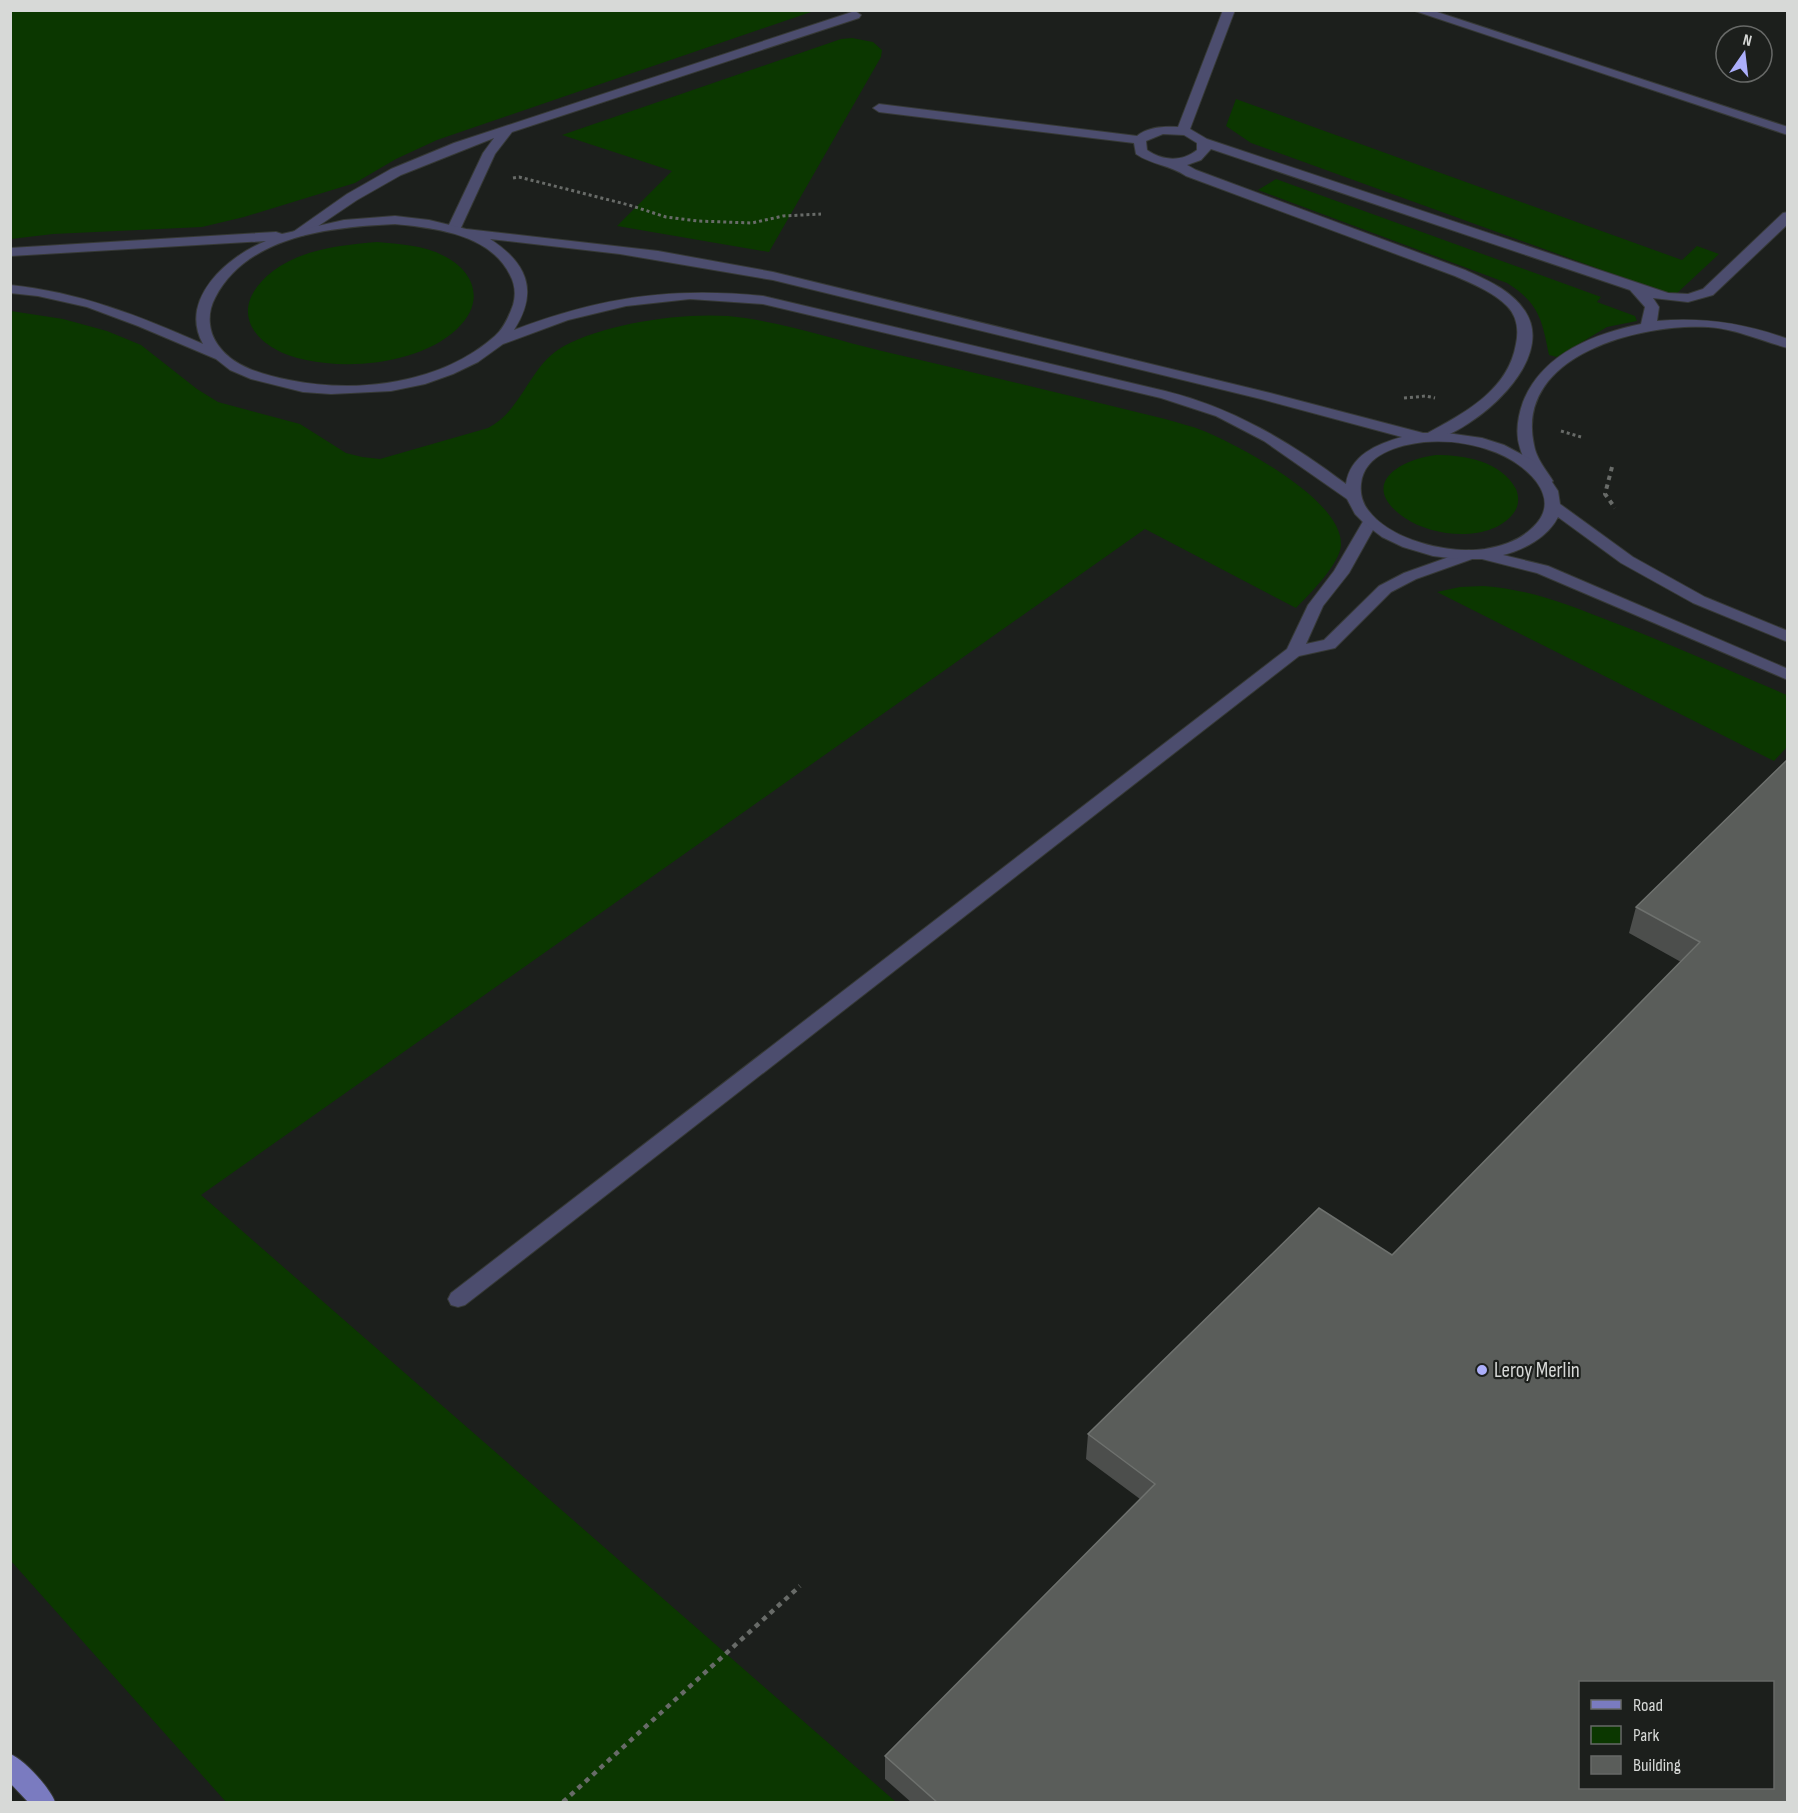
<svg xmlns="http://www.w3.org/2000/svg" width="1798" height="1813" font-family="'Sofia Sans Condensed',sans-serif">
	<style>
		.green { fill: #0b3700 }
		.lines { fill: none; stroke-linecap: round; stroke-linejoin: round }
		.lane-casing { stroke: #363936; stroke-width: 2 }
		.street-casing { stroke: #363936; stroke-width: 2 }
		.primary-casing { stroke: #363936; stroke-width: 2 }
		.path-far2 { stroke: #686b68; stroke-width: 3; stroke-dasharray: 3 3; stroke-linecap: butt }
		.path-far1 { stroke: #686b68; stroke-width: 4; stroke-dasharray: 4.5 4.5; stroke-linecap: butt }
		.path { stroke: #686b68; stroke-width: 4.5; stroke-dasharray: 5 5; stroke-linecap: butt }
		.lane { fill: #4c4d6e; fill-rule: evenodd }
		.street { fill: #4c4d6e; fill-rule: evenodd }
		.primary { fill: #7a7bc0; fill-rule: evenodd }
		.wall { fill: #4c4e4c }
		.building { fill: #5a5d5a; stroke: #6e716e; stroke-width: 1.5; fill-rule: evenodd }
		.poi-dot { fill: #acaffb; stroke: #1c1f1c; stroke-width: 2 }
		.labels { text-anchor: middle; stroke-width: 4.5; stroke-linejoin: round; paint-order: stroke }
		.poi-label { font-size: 21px; fill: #d7d9d7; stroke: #1c1f1c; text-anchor: start }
	</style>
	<rect width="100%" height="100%" fill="#1c1f1c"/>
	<g class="green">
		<polygon points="10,11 11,10 814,11 437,140 396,159 355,183 244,217 202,227 53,234 11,239"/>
		<polygon points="852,38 873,42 882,50 881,57 769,252 617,226 672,171 562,135 841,39"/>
		<polygon points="1236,99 1682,260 1697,246 1719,254 1674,296 1251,143 1226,126"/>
		<path d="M1276,179L1601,297L1597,302L1635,316L1637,321L1607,327L1557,357L1549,355C1542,320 1539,303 1507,283L1258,190Z"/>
		<path d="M377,242C399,244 424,245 444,256C476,272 485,303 457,329C421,363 352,370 306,360C255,350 223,310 273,271C302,249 342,245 377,242Z"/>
		<path d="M11,311L63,319L107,331L141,345L197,389L218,402L300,424L346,453L362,457L380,459L488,428C523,410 529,365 564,346C609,322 694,310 745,318C791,325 837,340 882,351C977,373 1071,396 1165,419C1178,423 1192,426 1204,431C1240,446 1343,500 1341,545C1340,564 1309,595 1296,608L1145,529L201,1195L896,1802H226L11,1561Z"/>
		<path d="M1436,455C1465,455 1501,461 1516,489C1519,496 1519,505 1515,511C1494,543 1434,538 1405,518C1358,486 1397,460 1436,455Z"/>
		<path d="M1483,586C1534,590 1568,605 1615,623C1673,645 1730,671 1787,695V747L1774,761L1437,592L1460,587Z"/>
	</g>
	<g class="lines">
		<g class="lane-casing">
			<g id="lane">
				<path d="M1223,10H1235L1190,129L1207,139L1668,293L1688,294L1703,289L1783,213L1788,212V224L1713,295L1688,302L1653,298L1659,307L1657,321C1703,317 1744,323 1788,339V348C1761,341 1737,329 1708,327C1643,323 1514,354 1534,445C1536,458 1546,470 1553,481L1545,486L1540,484C1532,473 1523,460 1520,448C1515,433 1518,416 1523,402C1542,354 1593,334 1641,324L1645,307L1630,290L1211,149L1201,160L1187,165L1196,170L1465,270C1487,280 1511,290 1525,311C1558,361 1474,431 1431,441L1426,440L1424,437L1426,434C1464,413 1508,391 1516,344C1519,330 1517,316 1507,306C1493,292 1473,284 1455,276L1186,176C1170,165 1152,165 1136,154L1134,143L879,112L873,108L879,104L1137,136C1147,127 1165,126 1178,127ZM1163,134L1184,135L1197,143V150C1182,162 1163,161 1147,150L1146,141Z"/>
				<polygon points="1412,10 1431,10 1788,127 1788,135"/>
				<polygon points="855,11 861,15 859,18 512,132 495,154 459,232 454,233 447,229 483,153 494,138 401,175 357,200 305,235 300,236 293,232 347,194 391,169 454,143"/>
				<polygon points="1370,516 1378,521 1349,573 1323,606 1306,644 1324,640 1379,586 1404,573 1463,552 1469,550 1477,555 1475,558 1416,579 1391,592 1335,648 1299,656 465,1305 458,1307 451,1305 448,1299 451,1293 1287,649 1308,605 1334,571 1365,518"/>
			</g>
		</g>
		<g class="street-casing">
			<path id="street" d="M395,216L429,220L466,229L658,251L773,272L1270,393L1423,433H1447L1482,438L1504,445L1534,461L1546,473L1558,491L1560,504L1633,557L1705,597L1788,631V642L1693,603L1621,563L1558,517C1548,537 1524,550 1503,555L1548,566L1788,669V680L1537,573L1482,559H1458L1433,556L1403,547L1382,537L1365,524L1355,514L1347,499L1264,441L1216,416L1161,398L763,304L690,299L626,306L568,320L503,344L478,362L453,374L425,384L391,391L331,394L303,392L251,379L230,370L216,359L138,326L87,307L38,296L10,293V285C79,292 140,316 203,344C178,299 228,256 266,241L10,256V248L276,232L282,234L344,220ZM395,224C435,228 490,234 510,275C515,284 516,295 513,305C509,316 504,328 495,336C441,384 357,394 289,380C264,375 233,367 218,345C208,331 207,313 215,298C247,235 332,227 395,224ZM490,239L620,254L773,280L1261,399L1402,437C1377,444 1350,455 1346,484C1290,442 1234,408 1165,391L763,296C671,287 601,297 514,330C539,291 527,263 490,239ZM1424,442C1446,440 1471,443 1492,451C1524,462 1567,498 1531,529C1518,541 1502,546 1485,549C1449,554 1391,541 1368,510C1362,502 1360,493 1361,484C1364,454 1399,445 1424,442Z"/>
		</g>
		<g class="primary-casing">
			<path id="primary" d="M10,1754C24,1759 50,1788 55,1802H28L10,1783Z"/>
		</g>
		<g class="path-far2">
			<polyline points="513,178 519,177 629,205 666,217 698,221 752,223 783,216 821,214"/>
			<polyline points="1404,398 1426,396 1435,398"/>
			<polyline points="1561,431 1581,437"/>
		</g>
		<polyline class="path-far1" points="1612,467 1605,494 1615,508"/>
		<polyline class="path" points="563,1802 800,1586"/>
		<use href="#lane" class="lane"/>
		<use href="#street" class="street"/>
		<use href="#primary" class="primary"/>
	</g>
	<polygon class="wall" points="1788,759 1788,1803 912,1803 885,1779 885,1756 1140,1499 1086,1459 1088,1434 1392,1255 1681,962 1629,933 1636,907"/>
	<path class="building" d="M1788,759V1803H938L885,1756L1155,1484L1088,1434L1319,1208L1392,1255L1700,942L1636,907ZM1581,1683H1773V1788H1581Z"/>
	<circle class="poi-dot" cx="1482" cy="1370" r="6"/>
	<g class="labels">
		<g class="poi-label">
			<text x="1494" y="1377">Leroy Merlin</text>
		</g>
	</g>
	<rect width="1798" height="1813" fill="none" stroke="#d7d9d7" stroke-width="24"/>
	<rect x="1579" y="1681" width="195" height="108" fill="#1c1f1c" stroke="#676967" stroke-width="1.5"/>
	<rect x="1591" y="1700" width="30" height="9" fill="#7a7bc0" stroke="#676967" stroke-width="1.5"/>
	<text x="1633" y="1711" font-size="18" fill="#d7d9d7">Road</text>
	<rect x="1591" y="1726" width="30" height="18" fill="#0b3700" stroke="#676967" stroke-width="1.5"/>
	<text x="1633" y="1741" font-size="18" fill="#d7d9d7">Park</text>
	<rect x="1591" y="1756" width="30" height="18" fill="#5a5d5a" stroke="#676967" stroke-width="1.5"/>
	<text x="1633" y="1771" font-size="18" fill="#d7d9d7">Building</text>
	<g transform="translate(1744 54) rotate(14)"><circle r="28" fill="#1c1f1c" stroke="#676967" stroke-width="1.5"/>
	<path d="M0-4.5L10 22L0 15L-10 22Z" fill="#acaffb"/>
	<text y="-9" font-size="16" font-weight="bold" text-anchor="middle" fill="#d7d9d7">N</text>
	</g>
</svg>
